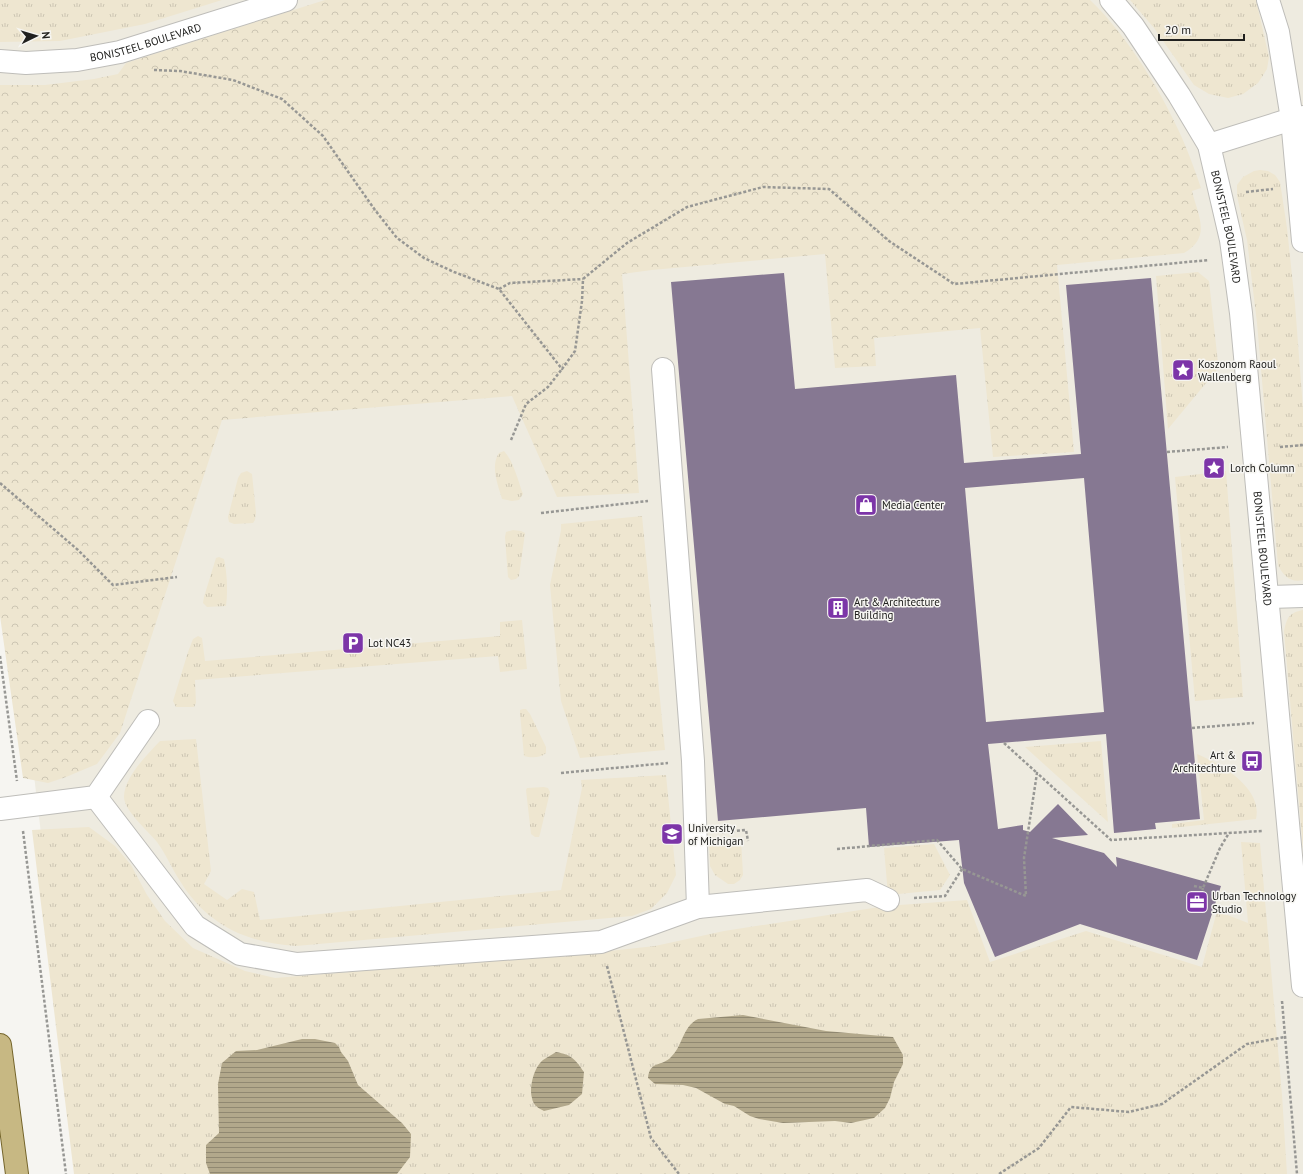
<svg xmlns="http://www.w3.org/2000/svg" width="1303" height="1174" font-family="'PT Sans',sans-serif">
	<style>
		.built { fill: #eeebe0 }
		.grass { fill: url(#grass-tufts) }
		.forest { fill: url(#forest-crowns) }
		.water { fill: url(#water-rules) }
		.building { fill: #867892; fill-rule: evenodd }
		.lines { fill: none; stroke-linecap: round; stroke-linejoin: round }
		.minor-casing { stroke: #bebdb9; stroke-width: 24 }
		.major-casing { stroke: #74642a; stroke-width: 24 }
		.path { stroke: #979794; stroke-width: 2.5; stroke-dasharray: 3 2; stroke-linecap: butt }
		.minor { stroke: #fff; stroke-width: 22 }
		.major { stroke: #c7b883; stroke-width: 22 }
		.labels { text-anchor: middle; stroke-width: 3; stroke-linejoin: round; paint-order: stroke }
		.street-label { font-size: 11px; fill: #20201e; stroke: #f6f5f1 }
		.poi-label { font-size: 11px; fill: #20201e; stroke: #f6f5f1; text-anchor: start }
	</style>
	<defs>
		<pattern id="grass-tufts" width="24" height="20" patternUnits="userSpaceOnUse"><rect width="24" height="20" fill="#eee6d0"/><path d="M3 7l-1-3M5 7V3M7 7l1-3M15 17l-1-3M17 17v-4M19 17l1-3" fill="none" stroke="#ccc5b2"/></pattern>
		<pattern id="forest-crowns" width="20" height="18" patternUnits="userSpaceOnUse"><rect width="20" height="18" fill="#eee6d0"/><path d="M2 6a3 3 0 1 1 6 0M12 15a3 3 0 1 1 6 0" fill="none" stroke="#ccc5b2"/></pattern>
		<pattern id="water-rules" width="6" height="5" patternUnits="userSpaceOnUse"><rect width="6" height="5" fill="#b2a88b"/><path d="M0 2.5h6" fill="none" stroke="#908871"/></pattern>
	</defs>
	<rect width="100%" height="100%" fill="#f6f5f1"/>
	<polygon class="built" points="0,0 1303,0 1303,1174 82,1174 0,493"/>
	<g class="grass">
		<polygon points="0,0 222,0 145,24 60,41 0,42"/>
		<polygon points="1130,0 1256,0 1269,57 1267,69 1258,83 1243,94 1228,98 1209,94 1194,85 1154,28"/>
		<path d="M1260,170L1268,171L1275,175L1280,182L1287,228L1295,304L1303,409V580C1291,583 1283,576 1278,565L1257,323L1247,240L1237,196V185L1243,177L1254,171Z"/>
		<polygon points="1198,272 1209,281 1218,363 1216,371 1168,429 1156,276"/>
		<path d="M504,451C514,462 518,481 523,494L519,500L512,501L502,499C498,485 490,466 499,453Z"/>
		<polygon points="247,471 252,474 256,513 255,520 253,523 234,524 229,522 228,517 238,478 241,473"/>
		<polygon points="1226,471 1243,697 1195,701 1175,477"/>
		<polygon points="642,516 665,750 580,758 561,701 550,585 561,530 561,524"/>
		<polygon points="513,530 521,531 525,533 519,576 516,579 511,580 508,577 505,537 506,532"/>
		<path d="M219,557L224,559C227,574 228,590 226,606L207,607L203,603L204,597L216,558Z"/>
		<path d="M1303,610V849L1284,631C1287,617 1289,613 1303,610Z"/>
		<polygon points="522,620 527,669 500,672 498,656 195,680 196,703 194,707 176,707 173,701 188,652 193,639 198,636 202,638 205,661 500,636 500,622"/>
		<path d="M523,709H526L530,714L546,747V753C541,758 531,758 524,756L520,713V710Z"/>
		<path d="M196,739L211,871L204,884L227,900L242,889L254,892L260,920L561,890L582,788L581,780L666,775L676,875L667,893L651,909L632,916L296,946C247,943 207,925 180,881C172,869 166,854 157,842C148,831 123,810 124,796C125,776 147,755 160,741Z"/>
		<polygon points="1101,741 1108,822 1025,747"/>
		<path d="M1197,754C1221,764 1263,788 1256,819L1172,828V824L1204,820Z"/>
		<polygon points="544,787 548,788 550,792 540,834 539,837 535,837 531,834 526,790 527,788"/>
		<polygon points="89,827 115,846 131,865 147,895 165,921 193,948 245,971 275,978 600,952 655,946 724,931 886,906 967,900 990,962 1086,931 1202,967 1217,911 1248,923 1241,842 1260,843 1282,1095 1287,1174 74,1174 32,830"/>
		<polygon points="741,840 743,875 740,880 734,884 728,884 715,875 710,866 709,843"/>
		<polygon points="934,844 950,875 940,890 888,895 884,848"/>
	</g>
	<path class="forest" d="M325,0H1090C1128,36 1165,97 1185,145C1191,159 1196,174 1201,188L1192,191C1198,216 1212,237 1184,253L1057,265L1074,452L993,457L980,328L874,338L876,366L835,368L825,254L652,270L622,274L639,493L557,497L512,396L222,420L120,733L97,764L66,777L48,783L23,778L0,616V85H45L94,79L118,74L126,63Z"/>
	<g class="water">
		<path d="M743,1015L826,1031L893,1037L903,1055V1064L894,1082L890,1098L885,1108L874,1118L851,1123L835,1121L783,1123L759,1119L750,1116L734,1106L725,1104L696,1088L683,1085L655,1084L648,1078C650,1060 662,1067 671,1057C683,1046 682,1027 698,1019Z"/>
		<polygon points="302,1039 315,1039 335,1043 339,1047 341,1052 348,1061 358,1085 402,1123 411,1134 410,1157 397,1174 210,1174 206,1163 206,1145 219,1133 218,1084 222,1063 236,1051 257,1050"/>
		<path d="M556,1052C572,1055 575,1059 584,1072L582,1094L569,1105L544,1111C538,1108 533,1105 532,1098C529,1087 534,1067 543,1060C547,1057 552,1055 556,1052Z"/>
	</g>
	<path class="building" d="M784,273L795,389L956,375L964,463L1081,454L1066,285L1151,278L1200,819L1155,823L1156,829L1114,833L1106,734L988,744L998,829L1023,825V830L1030,832L1058,804L1088,835L1052,838L1104,853L1117,867L1116,857L1221,886L1197,960L1080,924L995,957L964,883L959,840L869,847L866,808L718,821L671,282ZM1084,478L1104,712L986,722L965,488Z"/>
	<g class="lines">
		<g class="minor-casing">
			<g id="minor">
				<path id="s1" d="M1111,0L1133,26L1179,95L1209,145L1231,240L1241,313L1303,986"/>
				<polyline points="1268,0 1278,32 1292,119 1303,241"/>
				<path id="s2" d="M0,61L26,63L77,60L120,52L286,0"/>
				<polyline points="1209,145 1292,119 1303,117"/>
				<polyline points="1267,597 1303,596"/>
				<polyline points="96,797 195,926 240,954 297,964 601,942 698,907 693,761 663,369"/>
				<polyline points="0,809 96,797 148,721"/>
				<polyline points="698,907 867,890 888,900"/>
			</g>
		</g>
		<g class="major-casing">
			<polyline id="major" points="0,1045 17,1174"/>
		</g>
		<g class="path">
			<polyline points="154,70 180,71 233,80 282,99 323,136 375,210 397,238 424,258 454,272 499,289 562,369 575,351 582,301 583,279 627,243 687,207 763,187 829,189 889,241 954,284 1209,260"/>
			<polyline points="1246,192 1273,189"/>
			<polyline points="499,289 510,283 583,279"/>
			<polyline points="511,440 526,404 548,387 562,369"/>
			<polyline points="1280,447 1303,445"/>
			<polyline points="1167,452 1228,447"/>
			<polyline points="0,483 78,550 113,585 177,577"/>
			<polyline points="541,513 648,501"/>
			<polyline points="0,656 17,781"/>
			<polyline points="1192,728 1254,723"/>
			<polyline points="1004,743 1037,773"/>
			<polyline points="561,773 668,763"/>
			<polyline points="23,831 66,1174"/>
			<polyline points="722,832 746,830 748,841"/>
			<polyline points="837,849 937,840 962,869 1026,896 1024,858 1037,773 1111,840 1262,831"/>
			<polyline points="1194,886 1203,888 1220,848 1229,833"/>
			<polyline points="1201,895 1203,888"/>
			<polyline points="914,898 945,896 962,869"/>
			<polyline points="607,966 651,1138 679,1174"/>
			<polyline points="1282,1001 1297,1174"/>
			<polyline points="999,1174 1039,1148 1071,1107 1129,1112 1162,1104 1247,1044 1285,1037"/>
		</g>
		<use href="#minor" class="minor"/>
		<use href="#major" class="major"/>
	</g>
	<defs>
		<g id="sight-square" transform="scale(1.15)"><rect x="-9" y="-9" width="18" height="18" rx="4" fill="#7c35a8" stroke="#f6f5f1"/><path d="M0-6L1.8-2.2L6-1.7L2.9 1.2L3.7 5.4L0 3.3L-3.7 5.4L-2.9 1.2L-6-1.7L-1.8-2.2Z" fill="#fff"/></g>
		<g id="shop-square" transform="scale(1.15)"><rect x="-9" y="-9" width="18" height="18" rx="4" fill="#7c35a8" stroke="#f6f5f1"/><path d="M-5-2.5h2.3a2.7 3.5 0 0 1 5.4 0H5L5.5 6h-11ZM-1.5-2.5h3a1.5 2.3 0 0 0-3 0Z" fill="#fff"/></g>
		<g id="building-square" transform="scale(1.15)"><rect x="-9" y="-9" width="18" height="18" rx="4" fill="#7c35a8" stroke="#f6f5f1"/><path d="M-4-6H4V6H1V3H-1V6H-4ZM-2.5-4.3h1.7v1.8h-1.7ZM.8-4.3h1.7v1.8H.8ZM-2.5-1h1.7V.8h-1.7ZM.8-1h1.7V.8H.8Z" fill="#fff"/></g>
		<g id="parking-square" transform="scale(1.15)"><rect x="-9" y="-9" width="18" height="18" rx="4" fill="#7c35a8" stroke="#f6f5f1"/><path d="M-3.5-5.5H1a3.5 3.5 0 0 1 0 7H-1V5.5H-3.5ZM-1-3.4V-.6H.8a1.4 1.4 0 0 0 0-2.8Z" fill="#fff"/></g>
		<g id="bus-square" transform="scale(1.15)"><rect x="-9" y="-9" width="18" height="18" rx="4" fill="#7c35a8" stroke="#f6f5f1"/><path d="M-5-6H5V4H4V6H2V4H-2V6H-4V4H-5ZM-3.5-4V0h7V-4ZM-3.5 1.2v1.5H-2V1.2ZM2 1.2v1.5H3.5V1.2Z" fill="#fff"/></g>
		<g id="university-square" transform="scale(1.15)"><rect x="-9" y="-9" width="18" height="18" rx="4" fill="#7c35a8" stroke="#f6f5f1"/><path d="M0-5L7-2L0 1L-7-2ZM-4 1L0 2.5L4 1V4Q0 6-4 4Z" fill="#fff"/></g>
		<g id="office-square" transform="scale(1.15)"><rect x="-9" y="-9" width="18" height="18" rx="4" fill="#7c35a8" stroke="#f6f5f1"/><path d="M-6-3h4V-5.5h4V-3h4V5H-6ZM-1-4.5V-3h2v-1.5ZM-6 0V1H6V0Z" fill="#fff"/></g>
	</defs>
	<g fill-rule="evenodd">
		<use href="#sight-square" x="1183" y="370"/>
		<use href="#sight-square" x="1214" y="468"/>
		<use href="#shop-square" x="866" y="505"/>
		<use href="#building-square" x="838" y="608"/>
		<use href="#parking-square" x="353" y="643"/>
		<use href="#bus-square" x="1252" y="761"/>
		<use href="#university-square" x="672" y="834"/>
		<use href="#office-square" x="1197" y="902"/>
	</g>
	<g class="labels">
		<g class="street-label">
			<text dy="4" stroke="none"><textPath href="#s2" startOffset="148">BONISTEEL BOULEVARD</textPath></text>
			<text dy="4" stroke="none"><textPath href="#s1" startOffset="259">BONISTEEL BOULEVARD</textPath></text>
			<text dy="4" stroke="none"><textPath href="#s1" startOffset="583">BONISTEEL BOULEVARD</textPath></text>
		</g>
		<g class="poi-label">
			<text x="1198" y="368">Koszonom Raoul<tspan x="1198" dy="13">Wallenberg</tspan></text>
			<text x="1230" y="472">Lorch Column</text>
			<text x="882" y="509">Media Center</text>
			<text x="854" y="606">Art &amp; Architecture<tspan x="854" dy="13">Building</tspan></text>
			<text x="368" y="647">Lot NC43</text>
			<text x="1236" y="759" text-anchor="end">Art &amp;<tspan x="1236" dy="13">Architechture</tspan></text>
			<text x="688" y="832">University<tspan x="688" dy="13">of Michigan</tspan></text>
			<text x="1212" y="900">Urban Technology<tspan x="1212" dy="13">Studio</tspan></text>
		</g>
	</g>
	<g transform="translate(36 36) rotate(85)" stroke="#f6f5f1" stroke-width="3" paint-order="stroke">
	<path d="M0-3L7 15L0 10L-7 15Z" fill="#20201e"/>
	<text y="-6" font-size="11" font-weight="bold" text-anchor="middle" fill="#20201e">N</text>
	</g>
	<path d="M1159 34v6h85v-6" fill="none" stroke="#20201e" stroke-width="2"/>
	<text x="1165" y="34" font-size="12" fill="#20201e" stroke="#f6f5f1" stroke-width="3" paint-order="stroke">20 m</text>
</svg>
